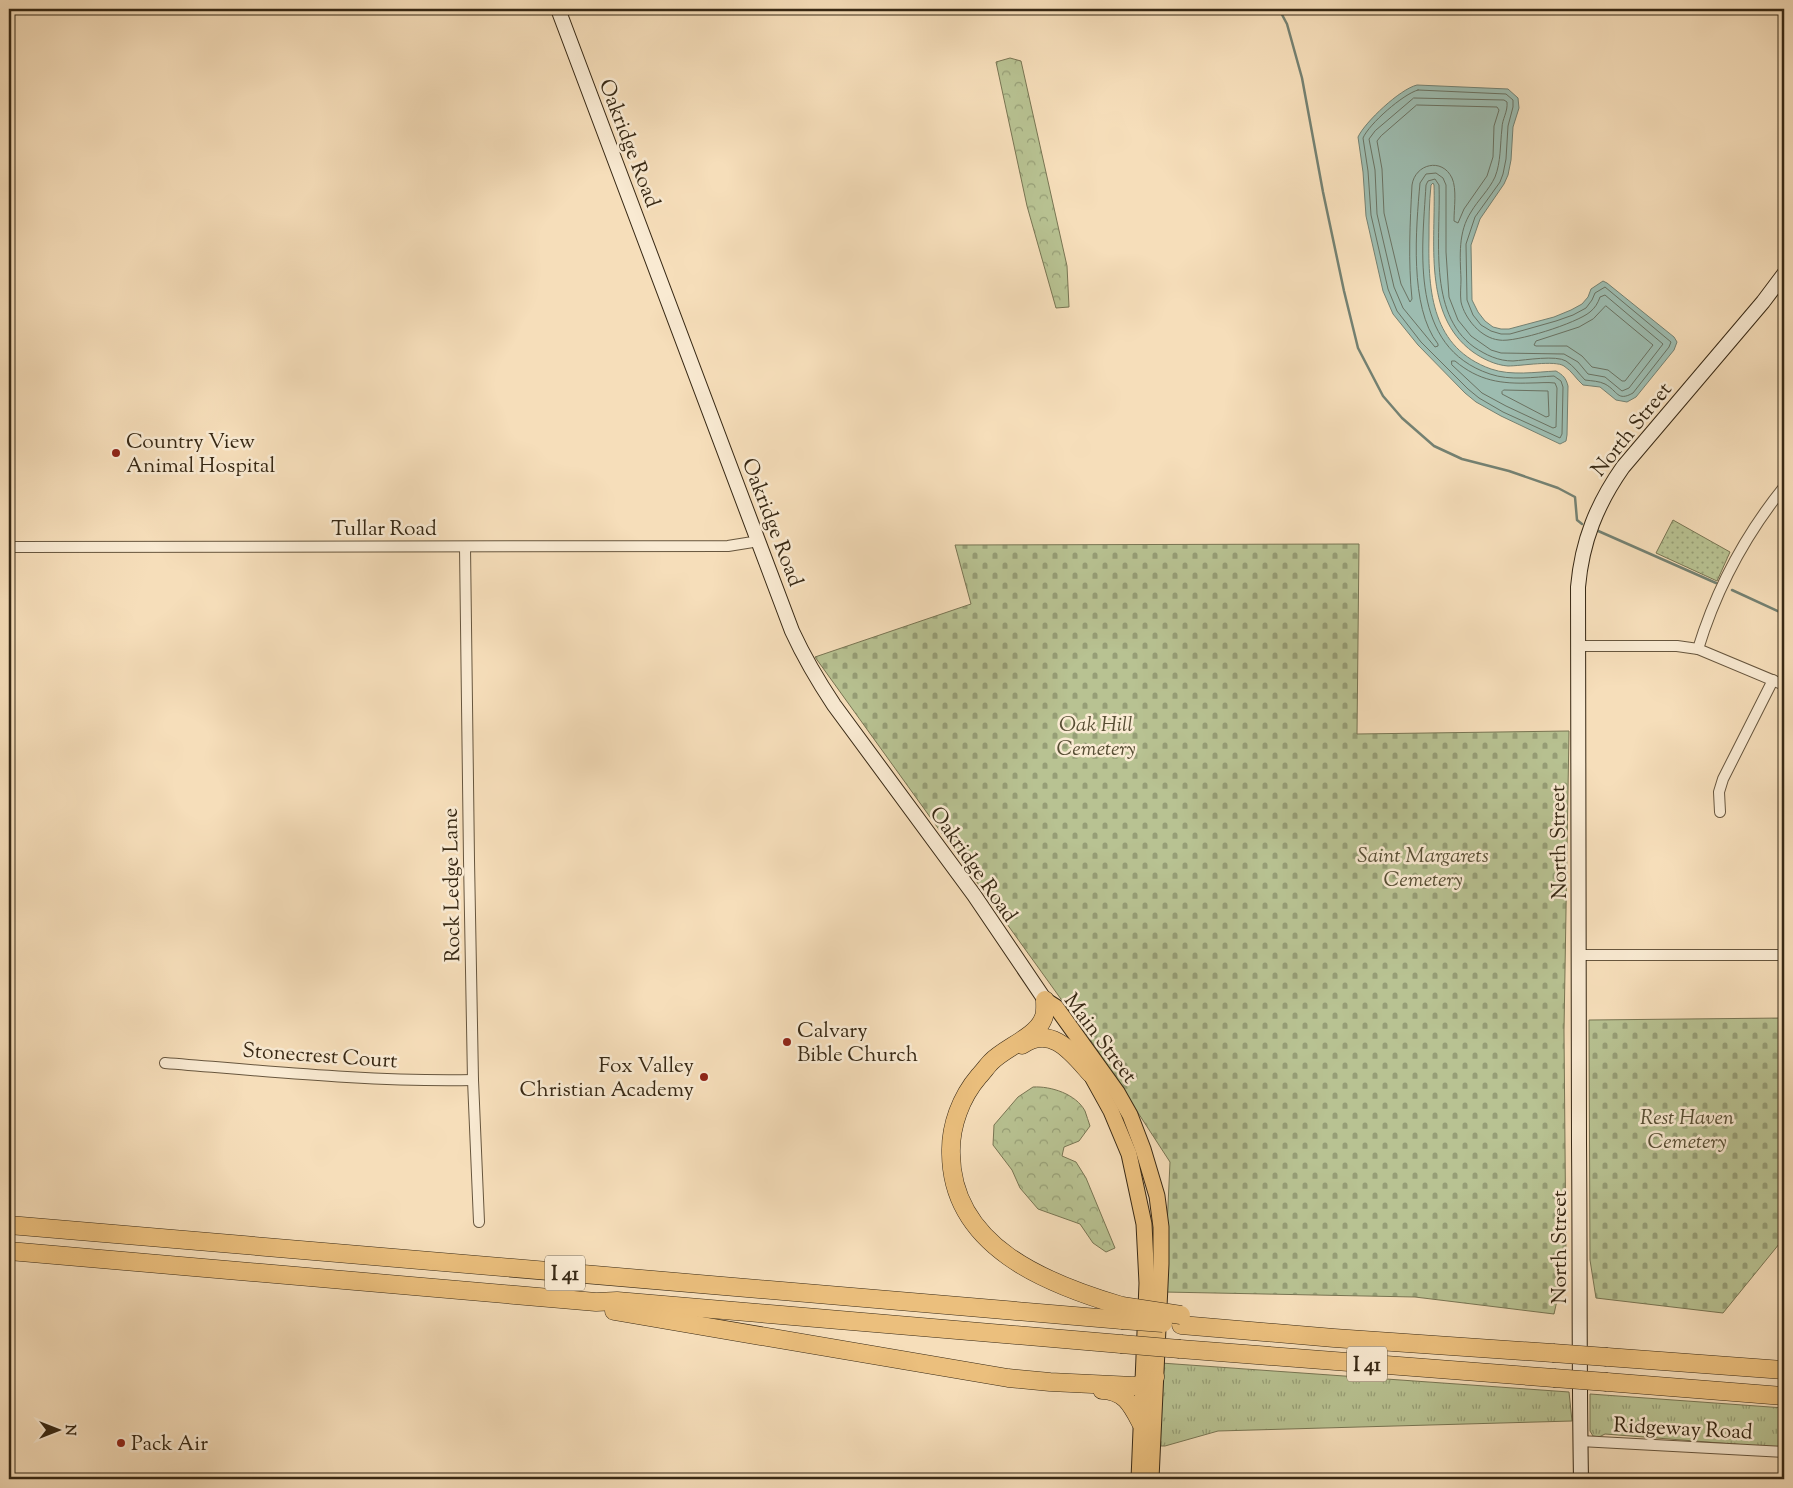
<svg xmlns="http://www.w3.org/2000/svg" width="1793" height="1488" font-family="'Sorts Mill Goudy',serif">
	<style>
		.grass { fill: url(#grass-tufts); stroke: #787553 }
		.forest { fill: url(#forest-crowns); stroke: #787553 }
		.cemetery { fill: url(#cemetery-stones); stroke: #787553 }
		.park { fill: url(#park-dots); stroke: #787553 }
		.water { fill: #9dbcb0; stroke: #748172 }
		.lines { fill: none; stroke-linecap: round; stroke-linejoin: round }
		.shore { stroke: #6a7262; stroke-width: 1 }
		.stream { stroke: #748172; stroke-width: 2.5 }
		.street-casing { stroke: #67563e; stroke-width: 12 }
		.secondary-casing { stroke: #372814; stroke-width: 16 }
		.primary-casing { stroke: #372814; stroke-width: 17 }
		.highway-casing { stroke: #372814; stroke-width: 19 }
		.street { stroke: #f9ead2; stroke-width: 10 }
		.secondary { stroke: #f9ead2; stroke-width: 14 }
		.primary { stroke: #ebbf7d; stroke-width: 15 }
		.highway { stroke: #ebbf7d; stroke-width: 18 }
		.highway-bridge-casing { stroke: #372814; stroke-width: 19; stroke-linecap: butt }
		.highway-bridge { stroke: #ebbf7d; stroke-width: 18 }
		.poi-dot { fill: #8f2418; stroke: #f9ead2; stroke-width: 2 }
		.labels { text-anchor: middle; stroke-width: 5; stroke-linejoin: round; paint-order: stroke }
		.shield { fill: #f9ead2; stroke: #71624d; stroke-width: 1 }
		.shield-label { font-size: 20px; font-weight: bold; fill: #372814 }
		.street-label { font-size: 21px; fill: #372814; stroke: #f9ead2 }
		.poi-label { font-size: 21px; fill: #372814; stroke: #f9ead2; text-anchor: start }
		.park-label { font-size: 21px; font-style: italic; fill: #574e34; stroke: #f9ead2 }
	</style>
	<defs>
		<pattern id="grass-tufts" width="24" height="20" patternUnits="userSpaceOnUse" patternTransform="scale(1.25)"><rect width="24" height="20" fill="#b8c292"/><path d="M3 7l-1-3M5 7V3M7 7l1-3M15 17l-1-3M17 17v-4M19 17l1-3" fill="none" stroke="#969e76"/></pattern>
		<pattern id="forest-crowns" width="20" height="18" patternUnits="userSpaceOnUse" patternTransform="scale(1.25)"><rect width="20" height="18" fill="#b8c292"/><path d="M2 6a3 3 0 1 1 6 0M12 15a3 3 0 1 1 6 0" fill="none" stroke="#969e76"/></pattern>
		<pattern id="cemetery-stones" width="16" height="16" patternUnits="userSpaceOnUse" patternTransform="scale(1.25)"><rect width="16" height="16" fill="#b8c292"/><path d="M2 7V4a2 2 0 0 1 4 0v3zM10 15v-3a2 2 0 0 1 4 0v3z" fill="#969e76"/></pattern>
		<pattern id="park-dots" width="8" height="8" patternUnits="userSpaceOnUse" patternTransform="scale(1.25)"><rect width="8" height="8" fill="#b8c292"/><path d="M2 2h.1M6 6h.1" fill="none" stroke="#969e76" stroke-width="1.8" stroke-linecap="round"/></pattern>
	</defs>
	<rect width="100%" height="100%" fill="#f6deba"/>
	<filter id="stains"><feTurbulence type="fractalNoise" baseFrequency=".004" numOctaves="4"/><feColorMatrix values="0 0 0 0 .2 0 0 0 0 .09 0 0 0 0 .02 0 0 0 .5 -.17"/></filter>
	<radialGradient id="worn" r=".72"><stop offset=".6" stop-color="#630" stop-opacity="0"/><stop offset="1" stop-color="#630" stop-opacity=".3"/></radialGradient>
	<g class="grass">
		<polygon points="1161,1363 1569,1392 1572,1421 1218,1431 1165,1446 1157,1446"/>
		<polygon points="1590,1394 1784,1408 1784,1448 1605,1434 1599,1437 1593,1436 1590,1431"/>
	</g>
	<g class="forest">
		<polygon points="1010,58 1021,61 1067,266 1069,307 1056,308 1027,206 996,62"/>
		<path d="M1033,1087C1051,1086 1076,1094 1085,1111C1087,1116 1088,1121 1090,1126L1079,1141L1064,1147L1062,1156L1076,1162L1086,1178L1115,1248L1106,1252L1093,1243L1080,1224L1038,1209L1020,1188L1012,1170L993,1145L994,1125L1018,1097Z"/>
	</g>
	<g class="cemetery">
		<polygon points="1359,544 1357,734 1569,731 1564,1031 1566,1260 1554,1314 1415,1297 1164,1292 1170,1162 1094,1045 815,657 971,604 955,545"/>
		<polygon points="1784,1018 1784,1238 1723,1313 1596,1298 1590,1260 1589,1020"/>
	</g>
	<polygon class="park" points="1673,520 1730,552 1717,581 1656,553"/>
	<path class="water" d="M1417,85L1508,89L1518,98L1519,108L1513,127L1511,160L1508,175L1504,184L1480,219L1471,245L1472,300L1478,312L1485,321L1493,327L1501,329H1509L1554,317L1571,310L1582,304L1588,297L1591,289L1603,281L1607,283L1674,337L1677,342L1674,350L1636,397L1627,402L1616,400L1600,387L1583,385C1576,379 1572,371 1564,366C1555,360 1521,366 1508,366C1495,365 1483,359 1473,352C1422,315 1436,241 1434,185L1433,183L1431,185C1429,203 1429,221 1429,238C1428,292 1432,348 1491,369C1511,376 1536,372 1556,371C1563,375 1566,378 1568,386L1567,435L1566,441L1560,444L1501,416L1476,402L1465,393L1418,345L1393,314L1383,291L1366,216L1363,172L1358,137C1365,122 1400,89 1417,85Z"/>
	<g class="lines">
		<g class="shore">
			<path d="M1418,90L1506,94L1513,100V107L1508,126L1506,159L1503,174L1500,182L1475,217L1466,244L1467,300L1473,315L1481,325L1491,331L1501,334H1510L1556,321L1573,315L1586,308L1592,300L1595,293L1605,287L1671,342L1669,347L1633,393C1617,402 1618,391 1605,384C1599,381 1592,381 1585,380C1579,374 1574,366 1566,361C1556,355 1526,360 1513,361C1498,361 1486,355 1474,347C1427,313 1441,236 1439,185L1435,179L1428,181L1426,185C1422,252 1409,347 1490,374C1510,381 1534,377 1554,376L1561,381L1563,387L1562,434L1560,438L1503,412L1479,398L1468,389L1421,342L1397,311L1388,289L1371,215L1368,171L1363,138C1369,124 1403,94 1418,90Z"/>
			<path d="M1414,98L1504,100L1507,102C1508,112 1502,119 1502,128C1500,145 1501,162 1495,177C1489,190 1478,200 1471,212C1458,232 1460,256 1461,279C1461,286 1460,294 1461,302C1465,319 1481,338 1499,340C1515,343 1577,323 1590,312C1595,308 1598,303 1600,297L1605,295L1663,344L1629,388L1622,391L1605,377L1588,374L1578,362L1564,354L1501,353L1491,350L1471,336L1458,320L1449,297L1446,252V185L1443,178L1436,173L1426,174L1420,183C1416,228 1409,307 1438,344V346L1435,347L1403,308L1394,287L1377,214L1375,170L1369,139L1375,131Z"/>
			<path d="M1417,105L1497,107L1499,110L1494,126L1493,157L1487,176L1464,209L1458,223L1454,221C1454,208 1457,189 1452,178C1442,157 1415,164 1412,185C1410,223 1408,261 1412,299L1410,302L1401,284L1384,213L1382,169L1377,141L1381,136Z"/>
			<polygon points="1606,306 1653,345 1625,381 1622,381 1608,370 1592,367 1582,356 1567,346 1536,346 1534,345 1536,341 1579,327 1593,319"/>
			<path d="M1452,361H1455C1479,381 1501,384 1531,383C1539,383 1547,382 1555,383L1557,388L1556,427L1553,428L1506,406L1482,393L1452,365Z"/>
			<polygon points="1504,390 1548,391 1549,416 1546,417 1502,394 1502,392"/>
		</g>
		<g class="stream">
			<polyline points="1279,9 1287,24 1302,78 1323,192 1344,291 1358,348 1383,396 1402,418 1434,446 1462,459 1509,471 1558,488 1575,497 1577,520 1582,524"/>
			<polyline points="1596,530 1716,583"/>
			<polyline points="1732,590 1784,614"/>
		</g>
		<g class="street-casing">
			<g id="street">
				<polyline points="9,547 728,546 759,541"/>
				<polyline points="465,547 469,860 473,1080 479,1222"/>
				<polyline points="1578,646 1677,646 1698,649 1784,685"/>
				<path d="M1698,649C1716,590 1746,534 1784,487"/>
				<polyline points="1720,812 1719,792 1723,779 1773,680"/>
				<polyline points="1579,955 1784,955"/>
				<path d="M165,1063C267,1071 370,1082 473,1080"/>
				<polyline points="1580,1441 1784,1452"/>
			</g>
		</g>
		<g class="secondary-casing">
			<g id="secondary">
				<path d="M558,9L792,631C804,657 818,681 834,705L974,895L1045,1000"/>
				<path d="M1581,1479C1579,1367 1580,1255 1579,1143C1579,957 1579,772 1578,587C1582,541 1597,504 1623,467L1763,302L1784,274"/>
			</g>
		</g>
		<g class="primary-casing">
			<g id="primary">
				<polyline points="1045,1000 1056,1007 1117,1092 1130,1115 1143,1149 1157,1196 1161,1227 1161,1264 1151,1479"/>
				<polyline points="1085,1064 1111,1111 1129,1154 1144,1224 1147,1283 1139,1479"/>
			</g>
		</g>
		<g class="highway-casing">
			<g id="highway">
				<path d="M1045,1000C1045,1006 1046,1013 1043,1019C1036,1037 1004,1048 991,1062C987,1066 983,1072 979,1076C961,1097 950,1126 951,1154C952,1247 1047,1284 1122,1306"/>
				<path d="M1022,1045C1052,1024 1073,1054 1091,1074"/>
				<polyline points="9,1225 1122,1320"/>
				<polyline points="9,1251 596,1302 617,1301 1121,1344"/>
				<polyline points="614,1311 1008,1378 1050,1382 1134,1386 1143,1384 1155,1377"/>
				<polyline points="1181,1325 1334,1338 1553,1353"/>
				<polyline points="1180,1349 1554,1378"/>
				<polyline points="1607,1357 1784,1370"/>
				<polyline points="1607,1382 1784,1396"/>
				<path d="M1102,1390C1125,1391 1131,1404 1141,1423"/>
			</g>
		</g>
		<use href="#street" class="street"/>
		<use href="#secondary" class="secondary"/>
		<use href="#primary" class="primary"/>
		<use href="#highway" class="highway"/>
		<g class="highway-bridge-casing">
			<g id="highway-bridge">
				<polyline points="1122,1306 1181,1315"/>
				<polyline points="1122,1320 1163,1323"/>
				<polyline points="1121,1344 1180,1349"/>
				<polyline points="1553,1353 1607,1357"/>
				<polyline points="1554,1378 1607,1382"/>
			</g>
		</g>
		<use href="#highway-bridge" class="highway-bridge"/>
	</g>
	<g class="poi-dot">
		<circle cx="116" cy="453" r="5"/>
		<circle cx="787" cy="1042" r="5"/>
		<circle cx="704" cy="1077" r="5"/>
		<circle cx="121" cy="1443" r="5"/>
	</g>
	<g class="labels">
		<g class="shield">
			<rect x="545" y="1255.5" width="40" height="35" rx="4"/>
			<rect x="1347" y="1346.5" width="40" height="35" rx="4"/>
		</g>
		<g class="shield-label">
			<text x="565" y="1280">I 41</text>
			<text x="1367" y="1371">I 41</text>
		</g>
		<g class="street-label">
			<text transform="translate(630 143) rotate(69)" y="7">Oakridge Road</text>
			<text transform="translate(1631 429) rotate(-51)" y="7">North Street</text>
			<text transform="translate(773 522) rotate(69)" y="7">Oakridge Road</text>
			<text x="384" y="535">Tullar Road</text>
			<text transform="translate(1558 842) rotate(-91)" y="7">North Street</text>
			<text transform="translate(974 864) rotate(55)" y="7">Oakridge Road</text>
			<text transform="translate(451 885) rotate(-91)" y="7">Rock Ledge Lane</text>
			<text transform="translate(1101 1038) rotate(53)" y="7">Main Street</text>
			<text transform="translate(320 1055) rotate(4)" y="7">Stonecrest Court</text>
			<text transform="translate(1559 1247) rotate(-90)" y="7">North Street</text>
			<text transform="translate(1683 1428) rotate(3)" y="7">Ridgeway Road</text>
		</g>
		<g class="poi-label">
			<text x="126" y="448">Country View<tspan x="126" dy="24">Animal Hospital</tspan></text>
			<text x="797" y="1037">Calvary<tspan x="797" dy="24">Bible Church</tspan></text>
			<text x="694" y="1072" text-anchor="end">Fox Valley<tspan x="694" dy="24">Christian Academy</tspan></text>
			<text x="131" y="1450">Pack Air</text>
		</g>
		<g class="park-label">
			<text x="1096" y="731">Oak Hill<tspan x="1096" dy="24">Cemetery</tspan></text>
			<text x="1423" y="862">Saint Margarets<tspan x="1423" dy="24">Cemetery</tspan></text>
			<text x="1687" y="1124">Rest Haven<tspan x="1687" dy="24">Cemetery</tspan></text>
		</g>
	</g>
	<rect width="1793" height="1488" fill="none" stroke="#f6deba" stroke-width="30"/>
	<rect x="10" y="10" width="1773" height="1468" fill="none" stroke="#372814" stroke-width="2.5"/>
	<rect x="15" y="15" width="1763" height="1458" fill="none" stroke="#372814"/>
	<g transform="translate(58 1430) rotate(90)" stroke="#f9ead2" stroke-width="4" paint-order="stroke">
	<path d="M0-4L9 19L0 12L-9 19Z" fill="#372814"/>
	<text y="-8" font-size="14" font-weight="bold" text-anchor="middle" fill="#372814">N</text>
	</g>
	<rect width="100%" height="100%" filter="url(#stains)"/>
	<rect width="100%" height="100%" fill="url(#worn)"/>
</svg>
